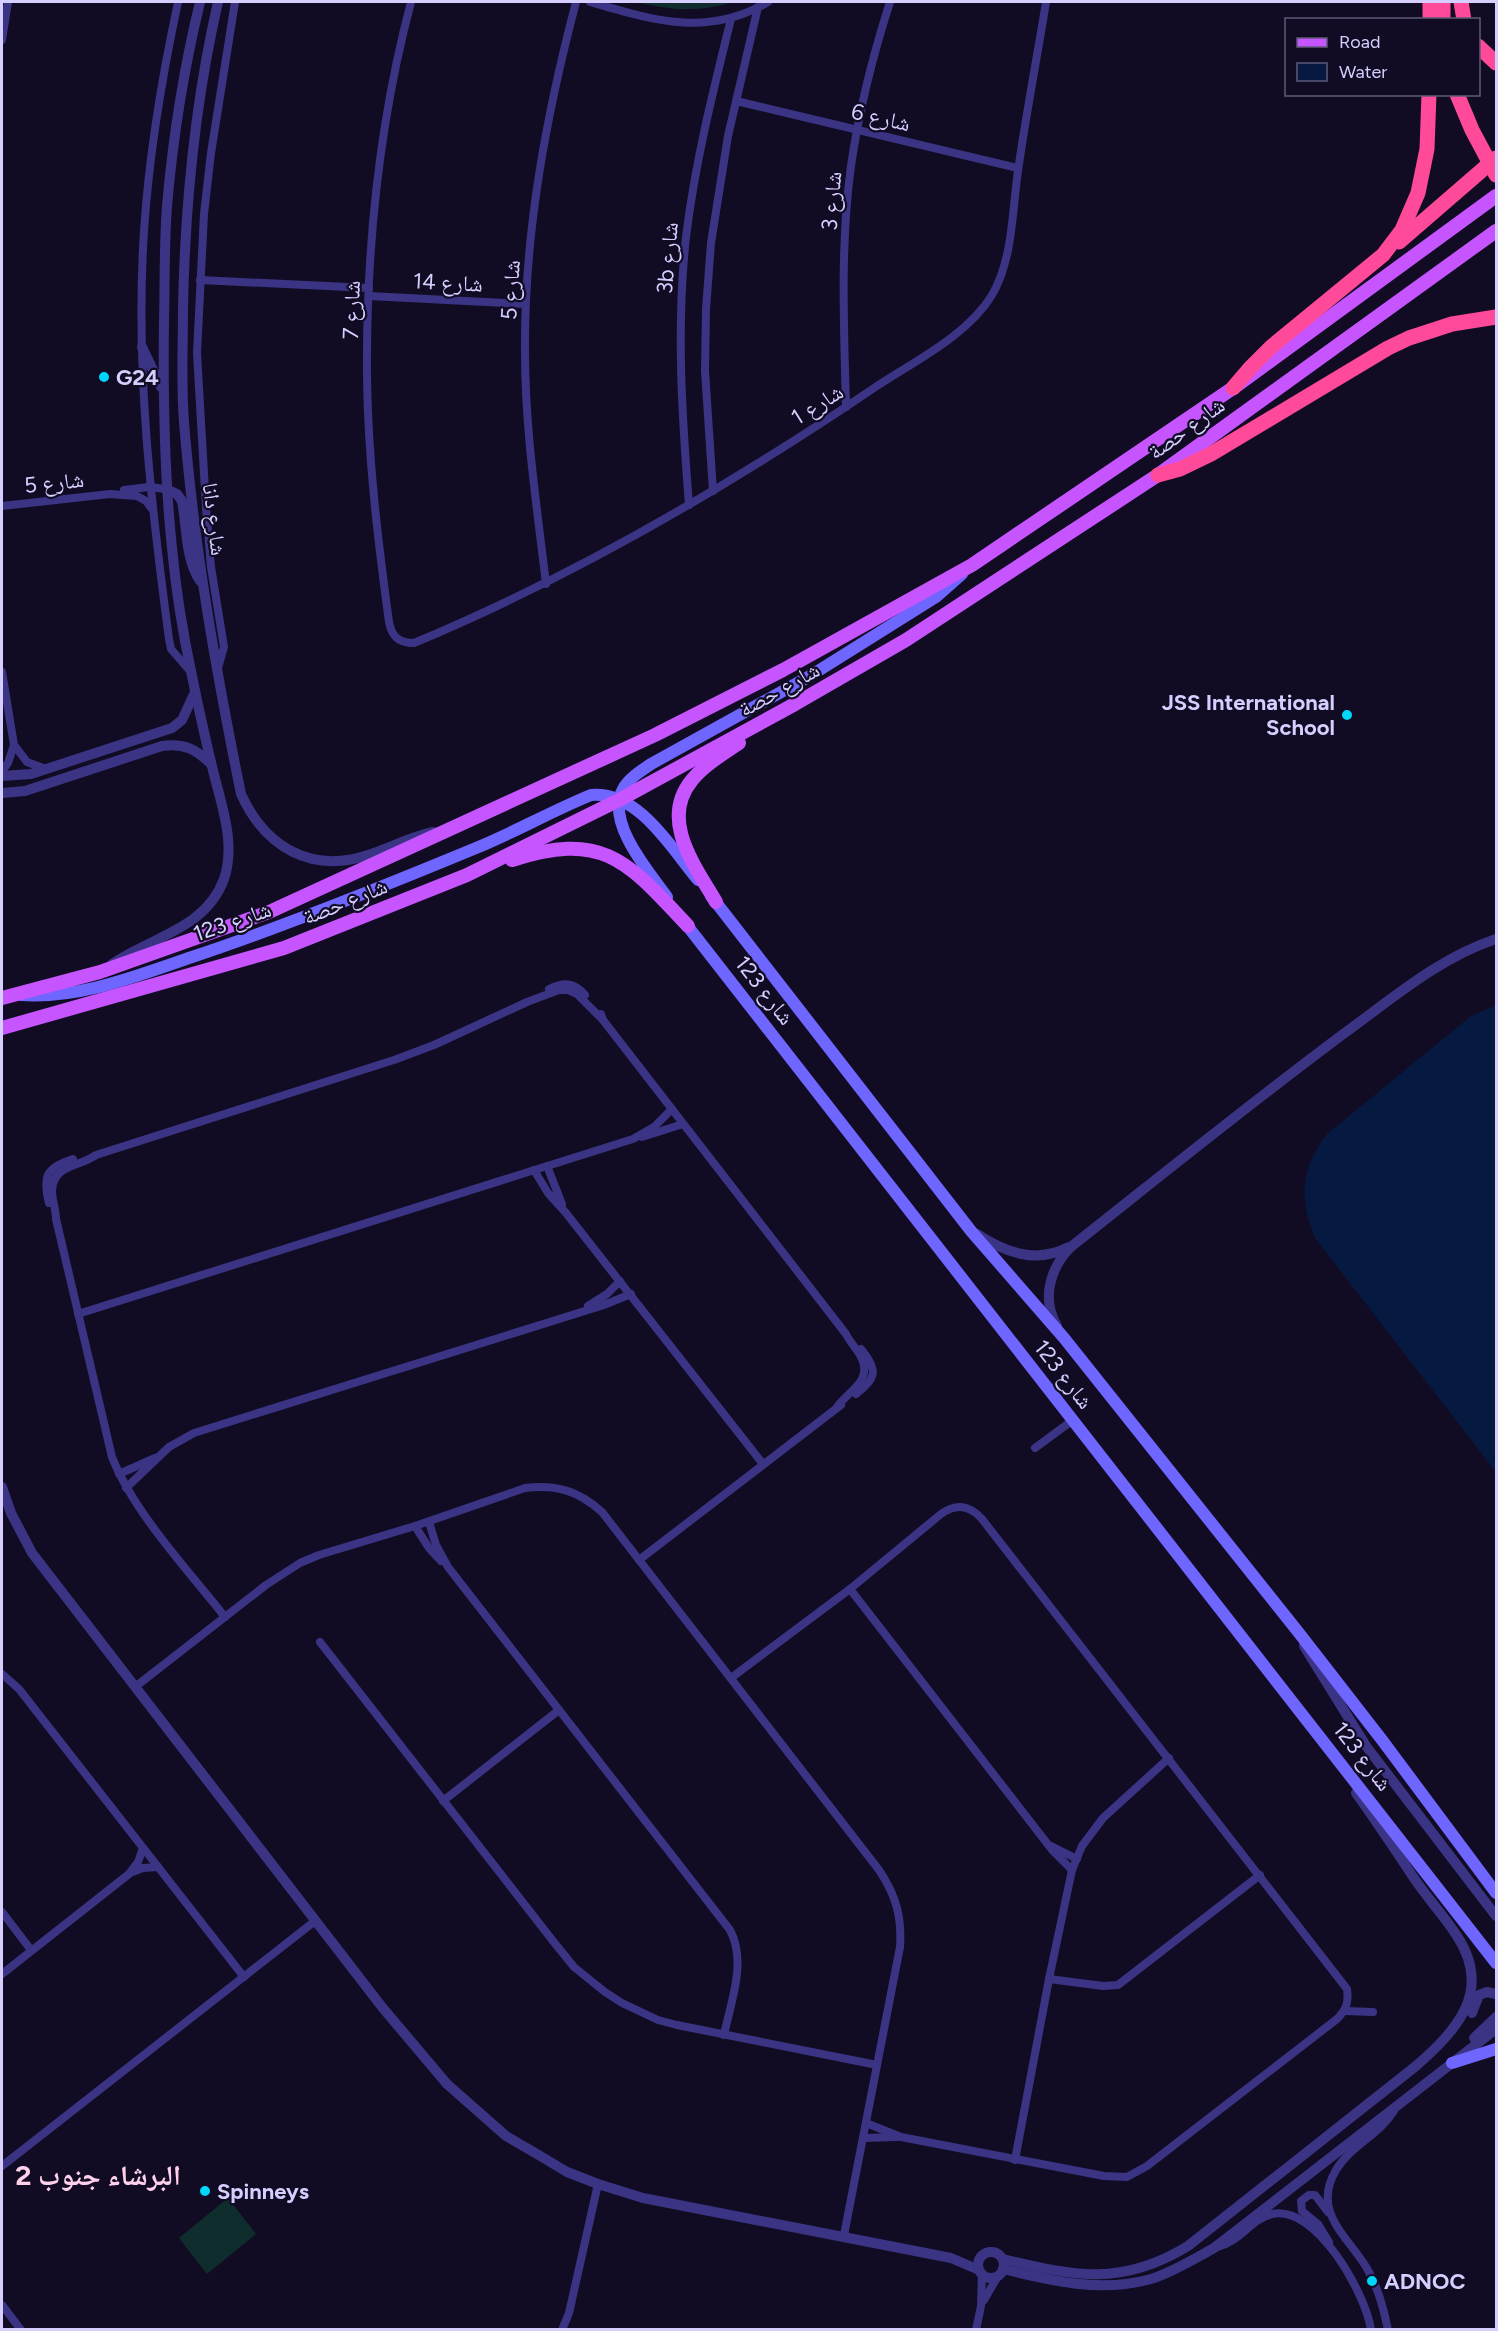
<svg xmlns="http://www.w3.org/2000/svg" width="1498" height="2331" font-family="Figtree,'Noto Naskh Arabic',sans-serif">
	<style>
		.green { fill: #0f2d2d }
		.water { fill: #061941 }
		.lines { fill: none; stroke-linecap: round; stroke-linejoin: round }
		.minor { stroke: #3b3484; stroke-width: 8 }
		.tertiary { stroke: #3b3484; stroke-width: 10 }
		.secondary { stroke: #6f65ff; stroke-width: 12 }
		.primary { stroke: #c655ff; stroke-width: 14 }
		.motorway { stroke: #ff4999; stroke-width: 15 }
		.poi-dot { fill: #00d6f9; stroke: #110c23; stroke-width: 2 }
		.labels { text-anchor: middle; stroke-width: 4.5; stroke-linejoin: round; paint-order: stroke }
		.street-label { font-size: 22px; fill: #d5ceff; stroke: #110c23 }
		.poi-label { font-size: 22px; font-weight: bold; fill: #d5ceff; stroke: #110c23; text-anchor: start }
		.district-label { font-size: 28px; font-weight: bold; fill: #ffd0ec; stroke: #110c23 }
	</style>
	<rect width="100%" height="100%" fill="#110c23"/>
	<g class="green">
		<path d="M638,2H733C700,12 671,11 638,2Z"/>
		<polygon points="228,2198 256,2234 207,2274 179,2238"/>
	</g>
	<path class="water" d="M1496,1005V1472L1315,1238C1299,1198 1300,1169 1327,1134L1471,1016Z"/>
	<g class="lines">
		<g class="minor">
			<path d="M178,2C162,77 149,154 144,231C135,368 151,504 169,639L171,649L190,671"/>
			<path d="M411,2C379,123 366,251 367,377C368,459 378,541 389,622C392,637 399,643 414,643C577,575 731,485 877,386C915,361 968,335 992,295C1013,259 1012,212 1018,171C1026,114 1037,58 1046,2"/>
			<path d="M590,2C653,20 707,38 768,2"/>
			<polyline points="2,40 8,2"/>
			<polyline points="736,101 1018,168"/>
			<polyline points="200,280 369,288"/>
			<polyline points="369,296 525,304"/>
			<path d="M846,407C844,327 840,246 851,166C859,110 873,55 890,2"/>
			<polyline points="124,490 149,487 166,489"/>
			<polyline points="713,491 705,371 706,309 711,243 728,136 758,7"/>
			<path d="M689,505C682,416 676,327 686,237C695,163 713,91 731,19"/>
			<polyline points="2,506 110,494 137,496 146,501 151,508"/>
			<path d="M546,584C537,507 525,430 525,352C524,234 546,116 576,2"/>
			<polyline points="218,668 224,647 211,567 206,508 197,353 204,214 211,153 235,2"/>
			<polyline points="2,672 14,745 8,763 2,771"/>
			<polyline points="14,745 27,762 46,769"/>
			<path d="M549,989C564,982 574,982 585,995"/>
			<path d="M601,1014L603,1020L846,1334C850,1343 858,1349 862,1359C872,1382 848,1391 837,1407"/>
			<polyline points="642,1137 683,1124"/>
			<polyline points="547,1166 562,1204"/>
			<polyline points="534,1170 548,1193 566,1213 763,1464"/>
			<path d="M49,1203C42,1176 47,1167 73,1159"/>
			<polyline points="588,1306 607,1294 620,1281"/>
			<polyline points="78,1314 633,1139 654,1127 672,1109"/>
			<path d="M856,1394C877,1378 878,1370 861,1349"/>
			<polyline points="1035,1448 1073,1420"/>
			<polyline points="119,1474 155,1458"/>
			<polyline points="126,1488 169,1447 194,1433 604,1305 631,1294"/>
			<path d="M429,1522L436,1545L448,1567L730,1930C747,1962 731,2001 724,2035"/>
			<polyline points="415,1526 429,1548 441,1561"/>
			<polyline points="639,1560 841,1405"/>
			<polyline points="850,1589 1053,1851 1072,1870"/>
			<path d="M225,1617C188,1570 134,1513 112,1457L56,1219C56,1210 52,1200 52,1191C53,1164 80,1167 96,1155L394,1060L434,1045L527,1002L559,990H568L577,994L603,1020"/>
			<polyline points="320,1642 553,1941 574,1967 605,1992 622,2003 658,2020 677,2025 877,2065"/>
			<polyline points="2,1674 19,1689 244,1977"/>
			<path d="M731,1678L850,1589L941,1514C956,1503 970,1505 982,1519L1347,1989C1349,2003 1346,2010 1337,2019L1147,2166L1127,2177L1104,2176L901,2137L866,2123"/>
			<path d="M135,1687L266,1585L300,1563L319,1555L415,1526L525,1488C556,1484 579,1491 602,1512L879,1870C896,1895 902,1917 900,1947L844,2235"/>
			<polyline points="443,1801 559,1710"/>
			<polyline points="1051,1846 1077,1859"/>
			<polyline points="130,1873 143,1868 158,1867"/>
			<polyline points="2,1912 31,1950"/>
			<polyline points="2,1974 129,1874 138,1862 143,1848"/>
			<polyline points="1049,1979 1103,1986 1118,1985 1260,1875"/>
			<polyline points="1345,2011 1373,2012"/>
			<polyline points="863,2138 897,2137"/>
			<polyline points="1015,2160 1049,1979 1072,1870 1082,1846 1103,1818 1169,1758"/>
			<polyline points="2,2166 315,1921"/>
			<polyline points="1328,2212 1315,2195 1309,2195 1301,2201 1302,2211 1318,2224 1329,2242"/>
			<path d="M1217,2247C1240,2242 1251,2219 1272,2214C1316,2204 1366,2294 1371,2330"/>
			<polyline points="984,2300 998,2276"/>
			<polyline points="2,2305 21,2330"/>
			<polyline points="562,2330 569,2313 598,2184"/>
			<polyline points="976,2330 981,2306 982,2273"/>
			<path d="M1388,2330C1384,2310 1379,2290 1369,2272C1351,2238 1310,2214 1336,2170C1350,2146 1379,2135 1394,2111"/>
		</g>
		<g class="tertiary">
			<path d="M218,2C195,102 185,205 183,308C183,346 181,384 184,422C194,547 216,671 241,794C265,847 311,874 368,855C390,848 410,837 433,832"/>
			<polyline points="142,347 161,387"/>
			<path d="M166,489L177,494L182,501C187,526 185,559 200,581"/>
			<polyline points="2,776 31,774 172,728 182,720 195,692"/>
			<path d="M2,793L25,791L162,746C184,743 196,749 211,764"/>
			<path d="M112,964C151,937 206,929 224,879C237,841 219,799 211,762C204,733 198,705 192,676C183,634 176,591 172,548C164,472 163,396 164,320C165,282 164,244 167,206C173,137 184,68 200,2"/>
			<path d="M977,1234C1006,1253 1036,1264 1069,1247"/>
			<path d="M1057,1326C1041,1299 1050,1267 1072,1246C1163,1174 1253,1101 1346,1032C1394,997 1439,958 1496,939"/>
			<polyline points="2,1487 11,1513 32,1553 382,2007 447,2084 506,2136 537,2154 567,2172 598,2184 643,2198 951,2258 979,2270"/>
			<polyline points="1304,1646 1366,1746 1496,1916"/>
			<polyline points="1472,2013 1479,1995 1487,1992 1496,1994"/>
			<polyline points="1474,2038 1496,2017"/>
			<circle cx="991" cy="2265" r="13"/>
			<path d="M1003,2259C1074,2276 1121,2287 1188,2246L1416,2066C1457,2030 1493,1991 1457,1936C1445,1917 1429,1900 1416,1881C1396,1851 1377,1822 1356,1793"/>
			<path d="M1003,2269C1052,2281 1101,2293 1151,2279C1173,2272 1194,2259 1214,2248L1496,2029"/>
		</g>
		<g class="secondary">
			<polyline points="711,896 971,1231 1064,1338 1299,1633 1382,1740 1496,1893"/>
			<path d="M667,897C649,872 605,822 623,789C629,778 641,771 651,764L810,676L936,597L962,574"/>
			<polyline points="682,919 1496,1963"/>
			<path d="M21,995C80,999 136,976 192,957C288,925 382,887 476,848C515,832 552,811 591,795C639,791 671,848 698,880"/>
			<polyline points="1452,2063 1496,2049"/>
		</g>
		<g class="primary">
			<path d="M512,860C604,830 628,862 688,926"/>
			<path d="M716,902C695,866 659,820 692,780C704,765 723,754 739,743"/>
			<polyline points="2,998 100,972 269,912 655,735 783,670 972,565 1233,388 1496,196"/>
			<polyline points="2,1028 284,948 467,875 619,800 795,704 906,640 1158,475 1496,231"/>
		</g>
		<g class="motorway">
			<polyline points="1443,2 1443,20"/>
			<polyline points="1461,2 1464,20"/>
			<polyline points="1430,20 1430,2"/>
			<polyline points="1478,46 1496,63"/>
			<polyline points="1457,94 1472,130 1496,175"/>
			<polyline points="1399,242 1496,158"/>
			<polyline points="1233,388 1251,367 1271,347 1383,255 1402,230 1418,193 1427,149 1429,94"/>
			<polyline points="1158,475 1180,469 1211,454 1388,348 1409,338 1452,324 1496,317"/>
		</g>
	</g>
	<g class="poi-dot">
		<circle cx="104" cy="377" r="6"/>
		<circle cx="1347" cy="715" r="6"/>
		<circle cx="205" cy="2191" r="6"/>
		<circle cx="1372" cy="2281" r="6"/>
	</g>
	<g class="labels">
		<g class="street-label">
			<text transform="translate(881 117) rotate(13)" y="8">شارع 6</text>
			<text transform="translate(831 201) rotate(-85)" y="8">شارع 3</text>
			<text transform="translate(667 258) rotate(-85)" y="8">3b شارع</text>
			<text transform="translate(448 282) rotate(3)" y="8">شارع 14</text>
			<text transform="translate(510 290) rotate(-86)" y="8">شارع 5</text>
			<text transform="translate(351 310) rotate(-88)" y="8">شارع 7</text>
			<text transform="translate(817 404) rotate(-32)" y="8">شارع 1</text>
			<text transform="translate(1186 428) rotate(-36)" y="8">شارع حصة</text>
			<text transform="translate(54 482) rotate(-6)" y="8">شارع 5</text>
			<text transform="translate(215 519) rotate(83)" y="8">شارع دانا</text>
			<text transform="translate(779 689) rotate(-29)" y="8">شارع حصة</text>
			<text transform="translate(345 901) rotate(-22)" y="8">شارع حصة</text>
			<text transform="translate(232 921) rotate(-19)" y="8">شارع 123</text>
			<text transform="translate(765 990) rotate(52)" y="8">شارع 123</text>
			<text transform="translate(1064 1374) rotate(52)" y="8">شارع 123</text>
			<text transform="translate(1363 1756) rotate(52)" y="8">شارع 123</text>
		</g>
		<g class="poi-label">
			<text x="116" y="385">G24</text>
			<text x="1335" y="710" text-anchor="end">JSS International<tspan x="1335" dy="25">School</tspan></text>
			<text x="217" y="2199">Spinneys</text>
			<text x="1384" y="2289">ADNOC</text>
		</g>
		<g class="district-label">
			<text x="98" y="2185">البرشاء جنوب 2</text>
		</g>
	</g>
	<rect width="1498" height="2331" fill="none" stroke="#d5ceff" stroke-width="6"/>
	<rect x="1285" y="18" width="195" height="78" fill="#110c23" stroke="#5f5a7b" stroke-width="1.5"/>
	<rect x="1297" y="38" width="30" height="9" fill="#c655ff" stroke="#5f5a7b" stroke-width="1.5"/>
	<text x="1339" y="48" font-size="18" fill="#d5ceff">Road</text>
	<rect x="1297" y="63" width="30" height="18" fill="#061941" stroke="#5f5a7b" stroke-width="1.5"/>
	<text x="1339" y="78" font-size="18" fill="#d5ceff">Water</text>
</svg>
